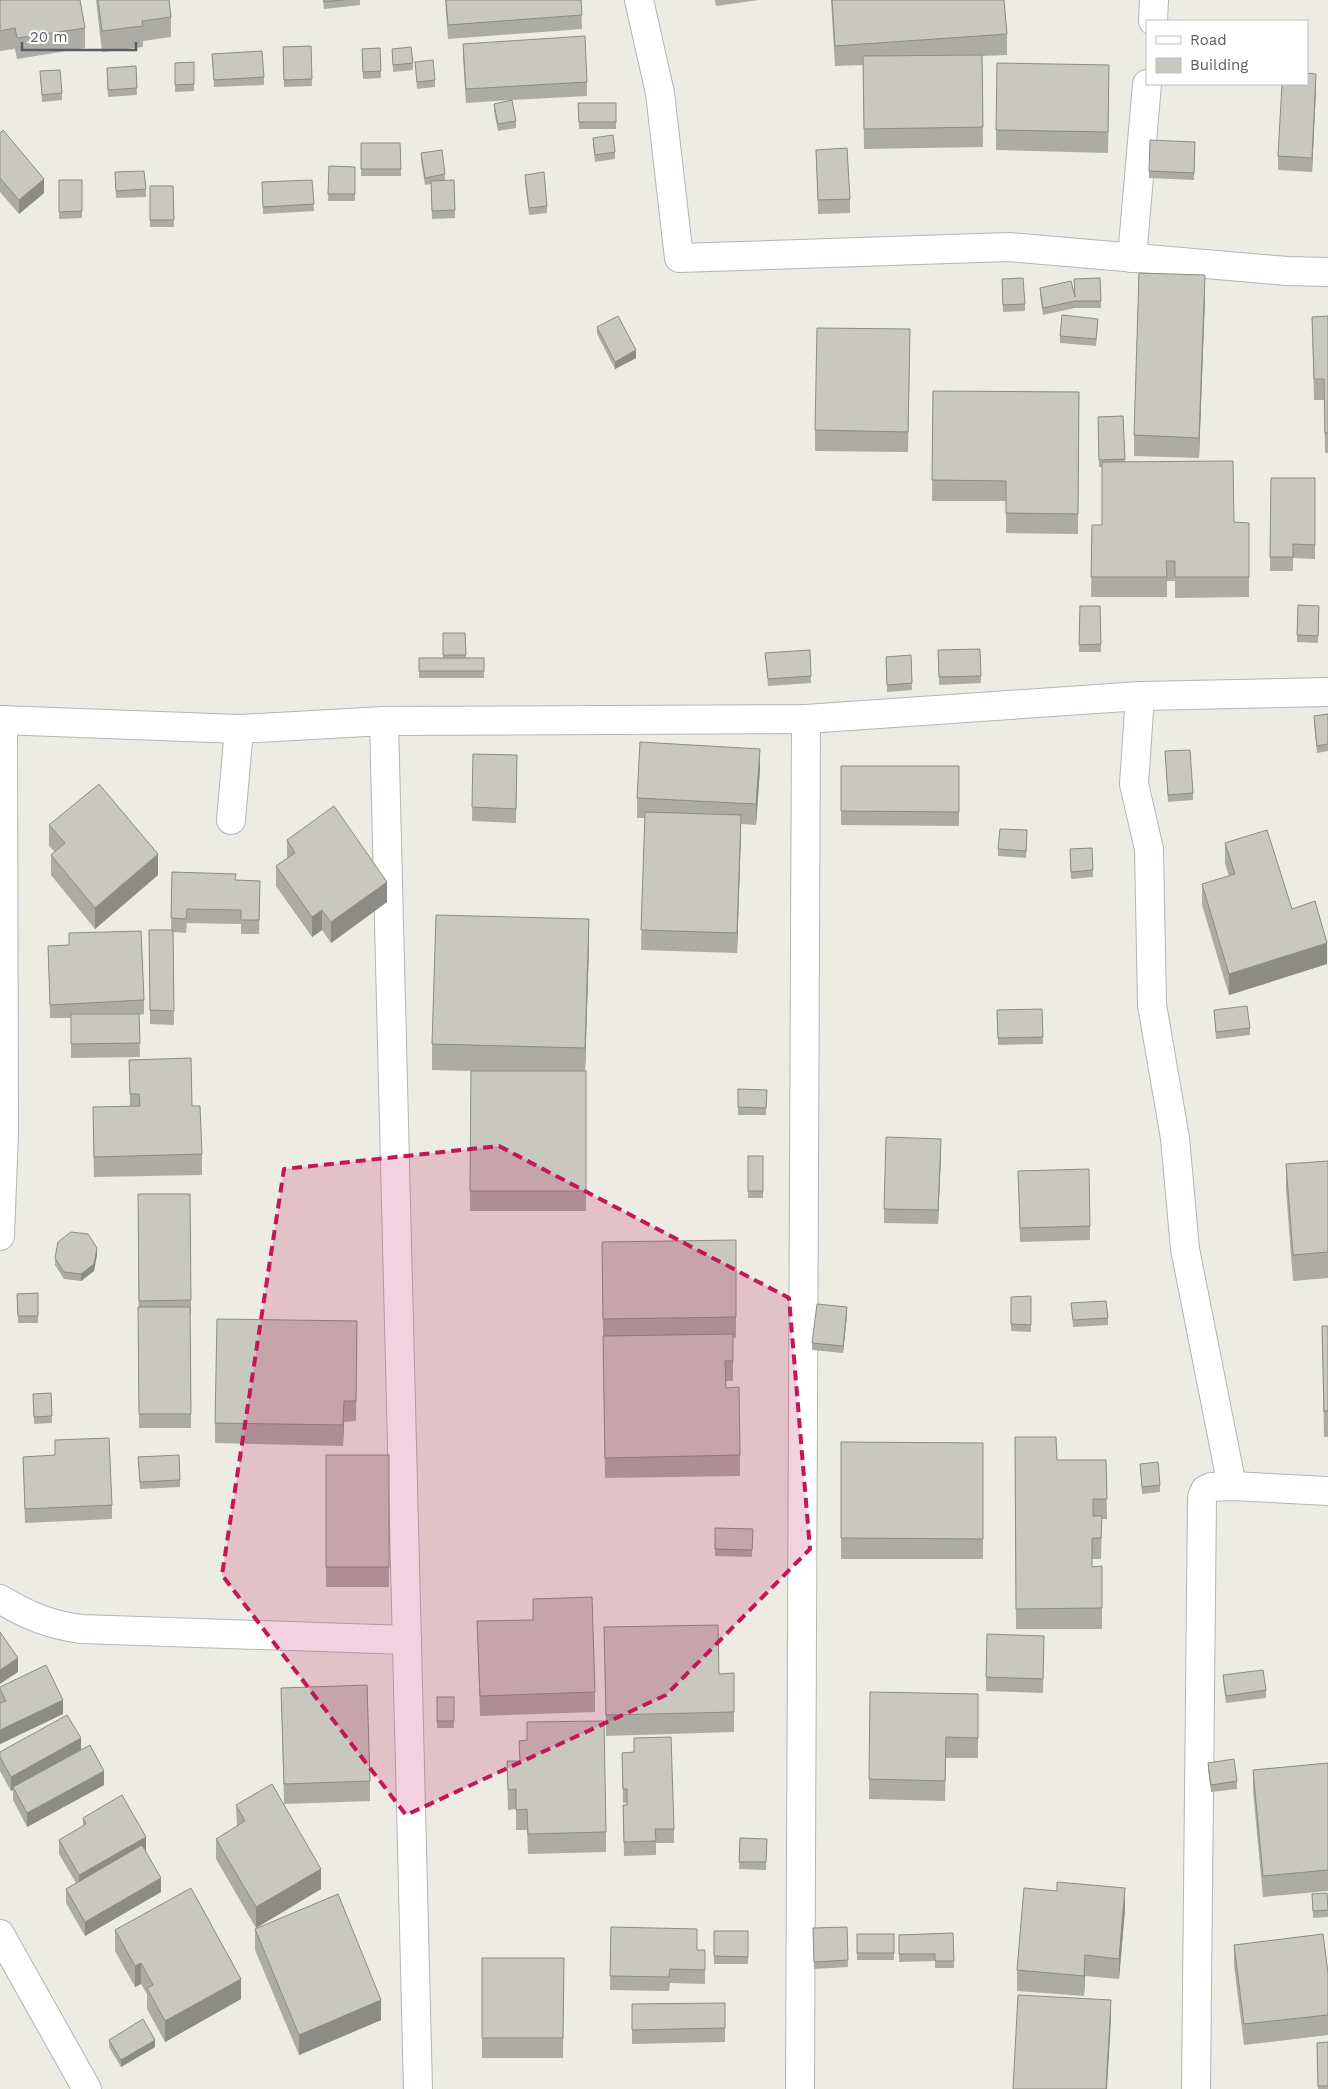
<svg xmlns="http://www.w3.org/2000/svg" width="1328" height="2089" font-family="'Work Sans',sans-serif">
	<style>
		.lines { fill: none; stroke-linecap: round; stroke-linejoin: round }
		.street-casing { stroke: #b4b4b9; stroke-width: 30 }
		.street { stroke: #fff; stroke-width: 28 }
		.wall { fill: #acaba5 }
		.shaded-wall { fill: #8c8b86 }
		.building { fill: #c8c7c0; stroke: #8c8b86 }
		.marked { fill: #c2185b; fill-opacity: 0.2; stroke: #c2185b; stroke-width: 4; stroke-dasharray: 10 6; stroke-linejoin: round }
	</style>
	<rect width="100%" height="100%" fill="#ecece4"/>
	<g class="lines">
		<g class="street-casing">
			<g id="street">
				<polyline points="639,0 660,93 679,258 1009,247 1287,271 1328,272"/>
				<polyline points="1153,21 1154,0"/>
				<polyline points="1132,258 1147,84"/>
				<polyline points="1140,696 1134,784 1149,849 1152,1005 1175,1138 1185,1249 1232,1486"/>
				<polyline points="0,720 239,729 384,721 806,719 1140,696 1328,692"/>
				<polyline points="384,721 418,2089"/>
				<polyline points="231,820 239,729"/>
				<polyline points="0,1236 4,1132 3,720"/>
				<path d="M0,1599C26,1615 50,1625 81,1629L407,1640"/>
				<polyline points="0,1934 87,2089"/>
				<polyline points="800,2089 806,719"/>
				<polyline points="1196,2089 1202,1497 1205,1490 1211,1487 1232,1486 1328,1491"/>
			</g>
		</g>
		<use href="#street" class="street"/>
	</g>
	<g class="wall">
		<polygon points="0,0 85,28 85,48 17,59 15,49 0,51"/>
		<polygon points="96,0 169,0 171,17 171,37 143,41 143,47 102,52"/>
		<polygon points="323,0 360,0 360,5 324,9"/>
		<polygon points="445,0 581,0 582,29 448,39"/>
		<polygon points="715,0 759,0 716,6"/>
		<polygon points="831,0 1004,0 1007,34 1007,55 982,56 983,147 864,149 863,65 835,66"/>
		<polygon points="463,44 587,82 587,96 512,100 516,121 516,128 498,131 494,111 494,104 511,100 466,103 463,58"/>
		<polygon points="311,46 312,86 284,87 283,47"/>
		<polygon points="380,48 381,78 363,79 362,49"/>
		<polygon points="392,49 413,63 413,70 393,72"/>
		<polygon points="212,54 264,77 264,85 214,87"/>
		<polygon points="194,62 194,91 175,92 175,63"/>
		<polygon points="415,62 435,80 435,87 417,89"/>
		<polygon points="136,66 137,95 108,97 107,68"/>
		<polygon points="40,71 62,93 62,100 42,102"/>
		<polygon points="1109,86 1108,153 996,150 996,130"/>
		<polygon points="1316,88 1312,172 1278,170 1278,156"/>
		<polygon points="578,103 616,103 616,129 579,129"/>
		<polygon points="0,133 44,193 19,214 0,192"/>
		<polygon points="593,138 615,152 615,159 595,162 593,145"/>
		<polygon points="361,143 400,143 401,176 361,176"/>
		<polygon points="1195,149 1194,180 1149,178 1149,171"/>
		<polygon points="816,150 850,199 850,213 818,214"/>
		<polygon points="421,153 445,174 445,181 454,180 455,218 432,219 431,184 425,185 421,160"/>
		<polygon points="329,166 355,167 355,201 328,201"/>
		<polygon points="525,175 547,206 547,213 529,215 525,182"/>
		<polygon points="59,180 82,180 82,218 59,219"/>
		<polygon points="115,180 146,189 146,197 116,198"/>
		<polygon points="312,180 314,211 263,214 262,182"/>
		<polygon points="150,186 173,186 174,227 150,227"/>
		<polygon points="1002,279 1025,304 1025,311 1003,312"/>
		<polygon points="1040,288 1101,301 1101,308 1075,308 1043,315 1040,295"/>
		<polygon points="1205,296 1199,458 1134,456 1134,435"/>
		<polygon points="1328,316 1328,453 1325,453 1324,400 1314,400 1312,317"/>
		<polygon points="1098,326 1096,346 1060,343 1060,336"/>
		<polygon points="597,327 636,358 615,369 597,334"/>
		<polygon points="910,350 908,452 815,451 815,430"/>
		<polygon points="933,391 1079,392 1078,534 1006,533 1006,501 932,501"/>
		<polygon points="1123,416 1125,462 1234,522 1249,523 1249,597 1175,598 1175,581 1167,581 1167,597 1091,597 1092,525 1102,525 1102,467 1099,467 1098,417"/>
		<polygon points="1271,478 1315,478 1315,559 1293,558 1293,571 1270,571"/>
		<polygon points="1080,606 1100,606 1101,652 1079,652"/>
		<polygon points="1319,613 1318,643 1297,642 1297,635"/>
		<polygon points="443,633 465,633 466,658 484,658 484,678 419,678 419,658 443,658"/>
		<polygon points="980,649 981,683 939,685 938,650"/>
		<polygon points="765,653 811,676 811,683 768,686"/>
		<polygon points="911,655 912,690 887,692 886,657"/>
		<polygon points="1328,714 1328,751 1317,753 1314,723 1314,716"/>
		<polygon points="1165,751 1193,793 1193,800 1168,802"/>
		<polygon points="473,754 517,755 516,823 472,821"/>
		<polygon points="841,766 959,766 959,826 841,825"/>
		<polygon points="760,769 756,825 741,824 737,953 641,950 645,818 637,818 637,798"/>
		<polygon points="49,825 158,875 95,929 51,875 51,855 55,852 49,846"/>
		<polygon points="1027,838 1026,858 998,856 998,849"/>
		<polygon points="287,840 387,902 331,943 322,930 312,937 276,886 276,866 287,859"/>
		<polygon points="1225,843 1292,909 1327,964 1229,995 1202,905 1202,884 1229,876 1225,864"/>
		<polygon points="1070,849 1093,870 1093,877 1071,879"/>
		<polygon points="172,872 236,880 260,895 259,934 241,934 241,924 187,923 186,933 173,932 174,1025 150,1024 149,930 171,930"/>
		<polygon points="589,945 585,1071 586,1071 586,1211 470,1211 471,1071 432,1070 432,1044"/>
		<polygon points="48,946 144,1000 144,1014 139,1015 140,1057 71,1058 71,1018 50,1018"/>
		<polygon points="1042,1009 1043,1044 998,1045 997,1010"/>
		<polygon points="1214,1010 1250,1028 1250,1035 1216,1039"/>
		<polygon points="129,1060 192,1106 202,1154 202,1175 94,1177 93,1128 130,1107"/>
		<polygon points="767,1090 766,1115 738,1115 738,1107"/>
		<polygon points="941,1153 938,1224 884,1223 884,1209"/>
		<rect x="748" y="1156" width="15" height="42"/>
		<polygon points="1328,1161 1328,1278 1293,1281 1286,1190 1286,1164"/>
		<polygon points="1018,1171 1090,1226 1090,1240 1020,1242"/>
		<polygon points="138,1194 191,1300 191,1314 190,1314 191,1428 139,1428"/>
		<polygon points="736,1240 736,1338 733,1338 733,1381 726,1381 726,1388 740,1455 740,1476 605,1478 602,1262"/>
		<polygon points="97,1255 94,1271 81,1281 64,1279 55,1265 55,1258"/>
		<polygon points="38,1293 38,1323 18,1323 17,1294"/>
		<polygon points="1031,1296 1031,1332 1011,1331 1011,1297"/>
		<polygon points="1071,1303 1108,1318 1108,1325 1073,1327"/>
		<polygon points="847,1314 843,1353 812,1350 812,1343"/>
		<polygon points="357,1321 356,1421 344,1422 343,1446 215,1443 215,1423"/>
		<polygon points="1322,1326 1328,1326 1328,1437 1324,1437"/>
		<polygon points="51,1393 52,1423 34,1424 33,1394"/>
		<polygon points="1015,1437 1057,1460 1106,1460 1107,1519 1102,1519 1101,1559 1092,1559 1092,1567 1102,1566 1102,1629 1016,1629"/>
		<polygon points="841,1442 983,1443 983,1559 841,1559"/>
		<rect x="326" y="1455" width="63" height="132"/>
		<polygon points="23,1457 112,1505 112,1519 25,1523"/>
		<polygon points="138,1457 180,1480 180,1487 140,1489"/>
		<polygon points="1140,1464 1160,1485 1160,1492 1142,1494"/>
		<polygon points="715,1528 753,1529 752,1557 715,1556"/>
		<polygon points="477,1621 595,1692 595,1712 480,1716"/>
		<polygon points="604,1627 719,1674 734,1673 734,1732 606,1736"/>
		<polygon points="1044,1636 1043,1693 986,1691 986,1677"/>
		<polygon points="1223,1675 1266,1690 1266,1698 1226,1703 1223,1682"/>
		<polygon points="0,1687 63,1714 0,1744"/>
		<polygon points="281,1688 370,1781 370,1801 284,1804"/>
		<polygon points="978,1694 978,1758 946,1758 945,1801 869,1799 869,1779"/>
		<rect x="437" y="1697" width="17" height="31"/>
		<polygon points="81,1750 104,1785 27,1827 13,1800 13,1790 11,1791 0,1771 0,1752"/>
		<polygon points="634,1752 674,1829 674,1843 656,1843 656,1855 624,1856 623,1805 627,1805 627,1803 623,1803 622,1753"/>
		<polygon points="507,1761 606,1832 606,1852 528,1854 527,1830 516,1830 516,1809 508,1810"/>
		<polygon points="1208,1763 1237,1781 1237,1789 1211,1792 1208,1770"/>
		<polygon points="1328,1763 1328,1891 1263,1897 1253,1791 1253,1770"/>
		<polygon points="236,1805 321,1889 256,1928 216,1859 216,1839 237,1826"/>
		<polygon points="83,1818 146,1851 161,1892 85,1936 66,1903 66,1889 76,1883 59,1854 59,1840 83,1826"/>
		<polygon points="740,1838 767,1839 766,1870 739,1869"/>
		<polygon points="1057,1891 1125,1909 1119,1979 1085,1976 1084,1996 1017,1991 1017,1970"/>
		<polygon points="1312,1894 1328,1907 1328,1917 1313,1918"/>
		<polygon points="611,1927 697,1950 705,1950 705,1984 670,1983 669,1991 610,1990"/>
		<polygon points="847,1927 848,1967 814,1969 813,1928"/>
		<polygon points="255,1929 381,2020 299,2055 255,1950"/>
		<polygon points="115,1930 241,1999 165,2042 147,2009 147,1994 141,1984 135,1987 115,1951"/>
		<rect x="714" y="1931" width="34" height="33"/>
		<polygon points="953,1933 954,1968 935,1968 935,1961 899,1962 899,1935"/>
		<rect x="857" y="1934" width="37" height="26"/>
		<polygon points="1234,1945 1328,1973 1328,2035 1244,2045 1234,1965"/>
		<polygon points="482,1958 564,1958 563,2058 482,2058"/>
		<polygon points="725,2003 725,2042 632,2044 632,2004"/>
		<polygon points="109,2040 155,2047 121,2067 109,2047"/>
		<polygon points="1328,2042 1328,2089 1318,2089 1317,2043"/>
	</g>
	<g class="shaded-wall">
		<polygon points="1316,74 1316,88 1312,172 1312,158"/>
		<polygon points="44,179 44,193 19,214 19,200"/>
		<polygon points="1205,275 1205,296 1199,458 1199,438"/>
		<polygon points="636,350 636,358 615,369 615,362"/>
		<polygon points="760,749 760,769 756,825 756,804"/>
		<polygon points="741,815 741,835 737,953 737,933"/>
		<polygon points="158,854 158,875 95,929 95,908"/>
		<polygon points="387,882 387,902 331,943 331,922"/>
		<polygon points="322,910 322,930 312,937 312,917"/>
		<polygon points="589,919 589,945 585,1074 585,1048"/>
		<polygon points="1327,943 1327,964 1229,995 1229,974"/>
		<polygon points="941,1139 941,1153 938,1224 938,1210"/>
		<polygon points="97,1248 97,1255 94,1271 81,1281 81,1274"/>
		<polygon points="847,1307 847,1314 843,1353 843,1346"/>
		<polygon points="344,1401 344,1422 343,1446 343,1425"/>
		<polygon points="18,1658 18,1672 0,1684 0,1670"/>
		<polygon points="63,1700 63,1714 0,1744 0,1730"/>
		<polygon points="81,1738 81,1752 13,1787 13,1790 11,1791 11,1777"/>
		<polygon points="104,1771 104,1785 27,1827 27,1813"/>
		<polygon points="146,1837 146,1851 79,1889 79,1875"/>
		<polygon points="321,1869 321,1889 256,1928 256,1907"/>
		<polygon points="161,1878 161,1892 85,1936 85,1922"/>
		<polygon points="1125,1888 1125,1909 1119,1979 1119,1959"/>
		<polygon points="1085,1955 1085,1976 1084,1996 1084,1976"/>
		<polygon points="141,1963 141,1984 135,1987 135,1966"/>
		<polygon points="241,1979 241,1999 165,2042 165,2021"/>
		<polygon points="381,2000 381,2020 299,2055 299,2035"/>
		<polygon points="1111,2000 1111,2020 1107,2089 1106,2089"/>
		<polygon points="155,2040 155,2047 121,2067 121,2060"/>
	</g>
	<g class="building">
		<polygon points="0,0 80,0 85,28 17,38 15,28 0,31"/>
		<polygon points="98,0 169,0 171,17 142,21 143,26 102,31"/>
		<polygon points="324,0 343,0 324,2"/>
		<polygon points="446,0 581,0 582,15 448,25"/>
		<polygon points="832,0 1004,0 1007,34 835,46"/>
		<polygon points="585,36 587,82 466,89 463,44"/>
		<polygon points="311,46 312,79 284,80 283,47"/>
		<polygon points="411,47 413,63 393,65 392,49"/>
		<polygon points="380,48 381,71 363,72 362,49"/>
		<polygon points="262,51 264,77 214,80 212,54"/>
		<polygon points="982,55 983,127 864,129 863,56"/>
		<polygon points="433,60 435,80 417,82 415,62"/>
		<polygon points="194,62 194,84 175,85 175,63"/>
		<polygon points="997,63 1109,65 1108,132 996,130"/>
		<polygon points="136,66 137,88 108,90 107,68"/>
		<polygon points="60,70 62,93 42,95 40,71"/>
		<polygon points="1307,73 1316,74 1312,158 1278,156 1282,84 1307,84"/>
		<polygon points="512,100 516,121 498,124 494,104"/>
		<polygon points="578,103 616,103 616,122 579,122"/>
		<polygon points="3,130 44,179 19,200 0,178 0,133"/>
		<polygon points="613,135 615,152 595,155 593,138"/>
		<polygon points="1150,140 1195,142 1194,173 1149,171"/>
		<polygon points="361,143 400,143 401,169 361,169"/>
		<polygon points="847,148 850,199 818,200 816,150"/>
		<polygon points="442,150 445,174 425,178 421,153"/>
		<polygon points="329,166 355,167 355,194 328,194"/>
		<polygon points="144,171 146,189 116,191 115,172"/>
		<polygon points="544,172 547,206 529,208 525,175"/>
		<polygon points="59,180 82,180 82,211 59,212"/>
		<polygon points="312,180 314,204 263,207 262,182"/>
		<polygon points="454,180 455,210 432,211 431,181"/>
		<polygon points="150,186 173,186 174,220 150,220"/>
		<polygon points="1139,273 1205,275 1199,438 1134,435"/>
		<polygon points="1023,278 1025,304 1003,305 1002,279"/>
		<polygon points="1100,278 1101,301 1075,301 1043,308 1040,288 1071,281 1075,297 1074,279"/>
		<polygon points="1062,315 1098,319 1096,339 1060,336"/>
		<polygon points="618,316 636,350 615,362 597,327"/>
		<polygon points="1328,316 1328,433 1325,433 1324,379 1314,379 1312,317"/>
		<polygon points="817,328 910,329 908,432 815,430"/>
		<polygon points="933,391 1079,392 1078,514 1006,513 1006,481 932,480"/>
		<polygon points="1123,416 1125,459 1099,460 1098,417"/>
		<polygon points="1233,461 1234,522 1249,523 1249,577 1175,577 1175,561 1166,561 1167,577 1091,577 1092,525 1102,525 1102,462"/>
		<polygon points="1271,478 1315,478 1315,545 1293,544 1293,557 1270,557"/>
		<polygon points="1298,605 1319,606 1318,636 1297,635"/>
		<polygon points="1080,606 1100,606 1101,644 1079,645"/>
		<polygon points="443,633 465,633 466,655 443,655"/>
		<polygon points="980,649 981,676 939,677 938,650"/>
		<polygon points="810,650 811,676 768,679 765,653"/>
		<polygon points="911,655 912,683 887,685 886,657"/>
		<rect x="419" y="658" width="65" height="13"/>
		<polygon points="1328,714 1328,744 1317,746 1314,716"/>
		<polygon points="640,742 760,749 756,804 637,798"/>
		<polygon points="1190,750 1193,793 1168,795 1165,751"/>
		<polygon points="473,754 517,755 516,809 472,807"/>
		<polygon points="841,766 959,766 959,812 841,811"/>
		<polygon points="99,784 158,854 95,908 51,855 65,843 49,825"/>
		<polygon points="334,806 387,882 331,922 322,910 312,917 276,866 295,853 287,840"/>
		<polygon points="645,812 741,815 737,933 641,930"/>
		<polygon points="1000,829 1027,830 1026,851 998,849"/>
		<polygon points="1267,830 1292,909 1315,901 1327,943 1229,974 1202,884 1235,874 1225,843"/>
		<polygon points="1092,848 1093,870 1071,872 1070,849"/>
		<polygon points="172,872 236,874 235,880 260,881 259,920 241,920 241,910 187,909 186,919 171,918"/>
		<polygon points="436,915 589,919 585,1048 432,1044"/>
		<polygon points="149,930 173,930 174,1011 150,1010"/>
		<polygon points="141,931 144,1000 50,1005 48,946 69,945 69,933"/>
		<polygon points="1247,1006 1250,1028 1216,1032 1214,1010"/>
		<polygon points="1042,1009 1043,1037 998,1038 997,1010"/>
		<polygon points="71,1014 139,1014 140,1043 71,1044"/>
		<polygon points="191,1058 192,1106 200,1106 202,1154 94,1157 93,1107 140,1106 139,1094 130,1094 129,1060"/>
		<polygon points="471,1071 586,1071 586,1191 470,1191"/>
		<polygon points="738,1089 767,1090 766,1108 738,1107"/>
		<polygon points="886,1137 941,1139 938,1210 884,1209"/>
		<rect x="748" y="1156" width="15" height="35"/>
		<polygon points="1328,1161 1328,1252 1293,1255 1286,1164"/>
		<polygon points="1089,1169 1090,1226 1020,1228 1018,1171"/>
		<polygon points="138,1194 190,1194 191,1300 139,1301"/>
		<polygon points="71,1232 88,1234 97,1248 94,1264 81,1274 64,1272 55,1258 58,1242"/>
		<polygon points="736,1240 736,1317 603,1319 602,1242"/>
		<polygon points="38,1293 38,1316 18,1316 17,1294"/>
		<polygon points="1031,1296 1031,1325 1011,1324 1011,1297"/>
		<polygon points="1106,1301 1108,1318 1073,1320 1071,1303"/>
		<polygon points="817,1304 847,1307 843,1346 812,1343"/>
		<polygon points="138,1307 190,1307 191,1414 139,1414"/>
		<polygon points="217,1319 357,1321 356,1401 344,1401 343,1425 215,1423"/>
		<polygon points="1322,1326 1328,1326 1328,1411 1324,1411"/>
		<polygon points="733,1334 733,1361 725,1361 726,1388 739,1387 740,1455 605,1458 603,1336"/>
		<polygon points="51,1393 52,1416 34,1417 33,1394"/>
		<polygon points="1015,1437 1056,1437 1057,1460 1106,1460 1107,1499 1093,1499 1093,1516 1102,1516 1101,1538 1092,1538 1092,1567 1102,1566 1102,1608 1016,1609"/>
		<polygon points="109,1438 112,1505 25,1509 23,1457 55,1455 55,1440"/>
		<polygon points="841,1442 983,1443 983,1539 841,1538"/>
		<polygon points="179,1455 180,1480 140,1482 138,1457"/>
		<rect x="326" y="1455" width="63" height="112"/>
		<polygon points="1158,1462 1160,1485 1142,1487 1140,1464"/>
		<polygon points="715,1528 753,1529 752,1550 715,1549"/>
		<polygon points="592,1597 595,1692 480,1696 477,1621 533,1620 533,1599"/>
		<polygon points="718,1625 719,1674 734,1673 734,1712 606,1715 604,1627"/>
		<polygon points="0,1632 18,1658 0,1670"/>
		<polygon points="987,1634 1044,1636 1043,1679 986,1677"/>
		<polygon points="46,1665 63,1700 0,1730 0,1703 6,1701 0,1689 0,1687"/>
		<polygon points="1263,1670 1266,1690 1226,1696 1223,1675"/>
		<polygon points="367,1685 370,1781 284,1784 281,1688"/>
		<polygon points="870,1692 978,1694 978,1738 946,1737 945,1781 869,1779"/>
		<rect x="437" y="1697" width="17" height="24"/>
		<polygon points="67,1715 81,1738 11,1777 0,1757 0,1752"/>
		<polygon points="604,1721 606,1832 528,1834 527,1809 516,1810 516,1789 508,1790 507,1761 520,1761 519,1741 527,1740 527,1722"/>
		<polygon points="671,1737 674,1829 655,1829 656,1841 624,1842 623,1805 627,1805 627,1789 623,1789 622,1753 634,1752 634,1738"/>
		<polygon points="90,1745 104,1771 27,1813 13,1787"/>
		<polygon points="1234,1759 1237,1781 1211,1785 1208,1763"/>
		<polygon points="1328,1763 1328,1870 1263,1876 1253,1770"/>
		<polygon points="272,1784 321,1869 256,1907 216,1839 245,1821 236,1805"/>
		<polygon points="122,1795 146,1837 79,1875 59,1840 86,1824 83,1818"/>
		<polygon points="740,1838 767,1839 766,1862 739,1862"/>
		<polygon points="142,1845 161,1878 85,1922 66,1889"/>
		<polygon points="1057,1882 1125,1888 1119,1959 1085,1955 1084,1976 1017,1970 1024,1888 1057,1891"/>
		<polygon points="191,1888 241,1979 165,2021 147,1988 153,1985 141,1963 135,1966 115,1930"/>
		<polygon points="1327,1893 1328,1910 1313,1911 1312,1894"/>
		<polygon points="338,1894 381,2000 299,2035 255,1929"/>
		<polygon points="611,1927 697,1929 697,1950 705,1950 705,1970 670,1969 669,1977 610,1976"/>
		<polygon points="847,1927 848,1960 814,1962 813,1928"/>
		<polygon points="714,1931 748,1931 748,1957 714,1956"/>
		<polygon points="953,1933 954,1961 935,1961 935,1954 899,1954 899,1935"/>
		<rect x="857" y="1934" width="37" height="19"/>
		<polygon points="1323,1934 1328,1973 1328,2015 1244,2024 1234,1945"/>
		<polygon points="482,1958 564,1958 563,2038 482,2038"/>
		<polygon points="1018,1995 1111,2000 1106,2089 1013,2089"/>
		<polygon points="725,2003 725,2028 632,2030 632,2004"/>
		<polygon points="143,2019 155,2040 121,2060 109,2040"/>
		<polygon points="1328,2042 1328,2086 1318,2086 1317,2043"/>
	</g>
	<path class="marked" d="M499,1146L789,1298L810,1549L666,1695L406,1815L222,1575L284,1169Z"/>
	<rect x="1146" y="20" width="162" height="65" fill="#ffffff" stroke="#bebec0"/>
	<rect x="1156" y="36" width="25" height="8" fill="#ffffff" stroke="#bebec0"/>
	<text x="1190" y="45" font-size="15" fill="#5c5d62">Road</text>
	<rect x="1156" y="58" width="25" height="15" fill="#c8c7c0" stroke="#bebec0"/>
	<text x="1190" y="70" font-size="15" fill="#5c5d62">Building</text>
	<path d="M22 42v8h114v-8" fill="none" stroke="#5c5d62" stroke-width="2.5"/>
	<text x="30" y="42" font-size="15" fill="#5c5d62" stroke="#ffffff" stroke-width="4" paint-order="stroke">20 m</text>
</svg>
